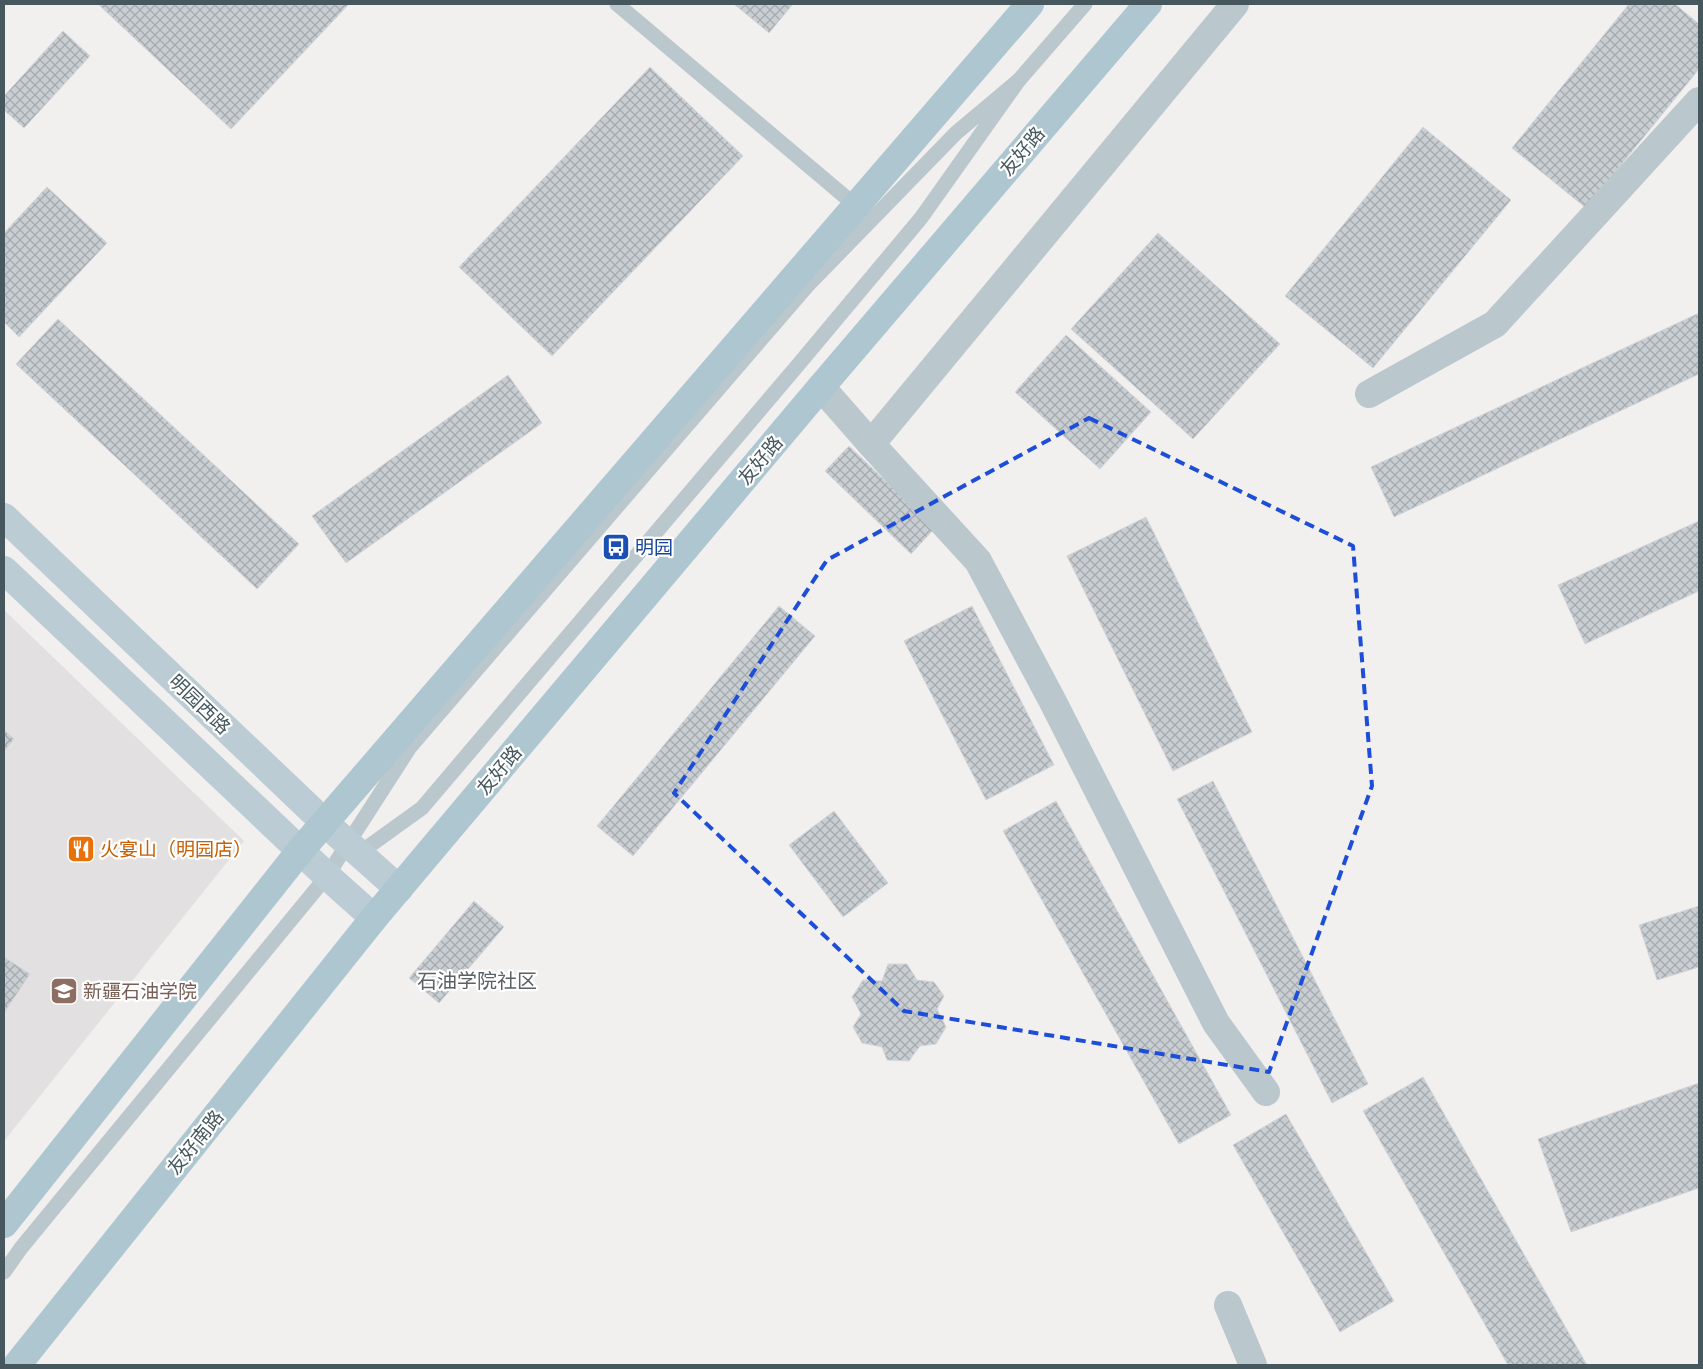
<svg xmlns="http://www.w3.org/2000/svg" width="1703" height="1369" font-family="Mulish,'Noto Sans SC',sans-serif">
	<style>
		.education { fill: #e3e0e2 }
		.building { fill: url(#building-cross-hatch); stroke: #d3d7db }
		.lines { fill: none; stroke-linecap: round; stroke-linejoin: round }
		.lane { stroke: #bac7cd; stroke-width: 15 }
		.street { stroke: #bac7cd; stroke-width: 28 }
		.secondary { stroke: #bcccd4; stroke-width: 28 }
		.primary { stroke: #adc6d0; stroke-width: 28 }
		.marked { fill: none; stroke: #1d4ed8; stroke-width: 4; stroke-dasharray: 10 6; stroke-linejoin: round }
		.labels { text-anchor: middle; stroke-width: 4.5; stroke-linejoin: round; paint-order: stroke }
		.street-label { font-size: 19px; fill: #46575e; stroke: #fff }
		.transit-label { font-size: 19px; fill: #164399; stroke: #fff; text-anchor: start }
		.food-label { font-size: 19px; fill: #c56008; stroke: #fff; text-anchor: start }
		.education-label { font-size: 19px; fill: #785e54; stroke: #fff; text-anchor: start }
		.neighbourhood-label { font-size: 20px; fill: #5b6165; stroke: #fff }
	</style>
	<defs>
		<pattern id="building-cross-hatch" width="8" height="8" patternUnits="userSpaceOnUse" patternTransform="scale(1.25)"><rect width="8" height="8" fill="#c9ced2"/><path d="M0 0l8 8M0 8l8-8" fill="none" stroke="#a5aaae"/></pattern>
	</defs>
	<rect width="100%" height="100%" fill="#f2efef"/>
	<polygon class="education" points="4,610 244,841 4,1141"/>
	<g class="building">
		<polygon points="98,4 349,4 231,129"/>
		<polygon points="734,4 793,4 769,33"/>
		<polygon points="1629,4 1675,4 1699,24 1699,69 1586,208 1512,148"/>
		<polygon points="63,31 90,56 24,128 4,110 4,96"/>
		<polygon points="650,67 743,156 552,356 459,267"/>
		<polygon points="1423,127 1511,200 1373,368 1285,296"/>
		<polygon points="47,187 107,243 19,337 4,322 4,233"/>
		<polygon points="1158,233 1280,344 1193,439 1071,329"/>
		<polygon points="1699,313 1699,374 1394,517 1371,467"/>
		<polygon points="58,319 299,544 257,589 16,364"/>
		<polygon points="1066,335 1151,412 1100,469 1015,392"/>
		<polygon points="508,375 542,423 346,563 312,516"/>
		<polygon points="849,446 935,528 911,554 825,471"/>
		<polygon points="1146,517 1252,732 1173,771 1067,556"/>
		<polygon points="1699,521 1699,591 1585,644 1558,585"/>
		<polygon points="779,606 815,636 633,856 597,826"/>
		<polygon points="972,606 1054,765 986,800 904,641"/>
		<polygon points="4,730 14,739 4,751"/>
		<polygon points="1213,781 1368,1084 1332,1103 1177,799"/>
		<polygon points="1056,801 1231,1115 1179,1144 1003,831"/>
		<polygon points="834,811 888,883 843,917 789,845"/>
		<polygon points="474,901 504,927 439,1003 409,978"/>
		<polygon points="1699,906 1699,967 1657,980 1639,925"/>
		<polygon points="4,957 30,974 4,1013"/>
		<polygon points="888,964 907,964 917,980 934,982 944,996 937,1009 946,1027 936,1044 920,1046 909,1061 887,1060 882,1047 862,1043 853,1027 861,1014 852,997 863,980 882,981"/>
		<polygon points="1423,1077 1587,1365 1508,1365 1363,1111"/>
		<polygon points="1699,1083 1699,1188 1571,1232 1538,1139"/>
		<polygon points="1286,1114 1394,1301 1340,1332 1233,1145"/>
	</g>
	<g class="lines">
		<g class="lane">
			<polyline points="617,4 856,206"/>
			<polyline points="354,857 422,808 798,365 921,218 1019,80 1085,4"/>
			<polyline points="4,1272 21,1248 327,876 410,747 807,286 956,133 1019,80"/>
		</g>
		<g class="street">
			<polyline points="821,387 871,444 978,561 1052,700 1216,1023 1266,1092"/>
			<polyline points="1369,394 1495,324 1699,101"/>
			<polyline points="871,444 1235,4"/>
			<polyline points="1228,1305 1253,1365"/>
		</g>
		<g class="secondary">
			<polyline points="4,517 325,823 399,889"/>
			<polyline points="4,570 327,876 374,918"/>
		</g>
		<g class="primary">
			<polyline points="4,1224 300,851 1030,4"/>
			<polyline points="17,1365 374,918 821,387 1148,4"/>
		</g>
	</g>
	<path class="marked" d="M1089,418L1353,546L1372,786L1269,1072L904,1011L674,793L827,560Z"/>
	<defs>
		<g id="bus-square" transform="scale(1.4375)"><rect x="-9" y="-9" width="18" height="18" rx="4" fill="#1a4fb4" stroke="#fff"/><path d="M-5-6H5V4H4V6H2V4H-2V6H-4V4H-5ZM-3.5-4V0h7V-4ZM-3.5 1.2v1.5H-2V1.2ZM2 1.2v1.5H3.5V1.2Z" fill="#fff"/></g>
		<g id="restaurant-square" transform="scale(1.4375)"><rect x="-9" y="-9" width="18" height="18" rx="4" fill="#e8710a" stroke="#fff"/><path d="M-5-6h1v4h1v-4h1v4h1v-4h1v5L-1.5 .5V6h-2V.5L-5-1ZM5-6V6H3V1.5H1.5Q1.5-4 5-6Z" fill="#fff"/></g>
		<g id="school-square" transform="scale(1.4375)"><rect x="-9" y="-9" width="18" height="18" rx="4" fill="#8d6e63" stroke="#fff"/><path d="M0-5L7-2L0 1L-7-2ZM-4 1L0 2.5L4 1V4Q0 6-4 4Z" fill="#fff"/></g>
	</defs>
	<g fill-rule="evenodd">
		<use href="#bus-square" x="616" y="547"/>
		<use href="#restaurant-square" x="81" y="849"/>
		<use href="#school-square" x="64" y="991"/>
	</g>
	<g class="labels">
		<g class="street-label">
			<text transform="translate(1022 151) rotate(-50)" y="7">友好路</text>
			<text transform="translate(760 460) rotate(-50)" y="7">友好路</text>
			<text transform="translate(200 704) rotate(44)" y="7">明园西路</text>
			<text transform="translate(499 770) rotate(-50)" y="7">友好路</text>
			<text transform="translate(195 1142) rotate(-51)" y="7">友好南路</text>
		</g>
		<g class="transit-label">
			<text x="635" y="554">明园</text>
		</g>
		<g class="food-label">
			<text x="100" y="856">火宴山（明园店）</text>
		</g>
		<g class="education-label">
			<text x="83" y="998">新疆石油学院</text>
		</g>
		<g class="neighbourhood-label">
			<text x="477" y="988">石油学院社区</text>
		</g>
	</g>
	<rect width="1703" height="1369" fill="none" stroke="#46575e" stroke-width="10"/>
</svg>
